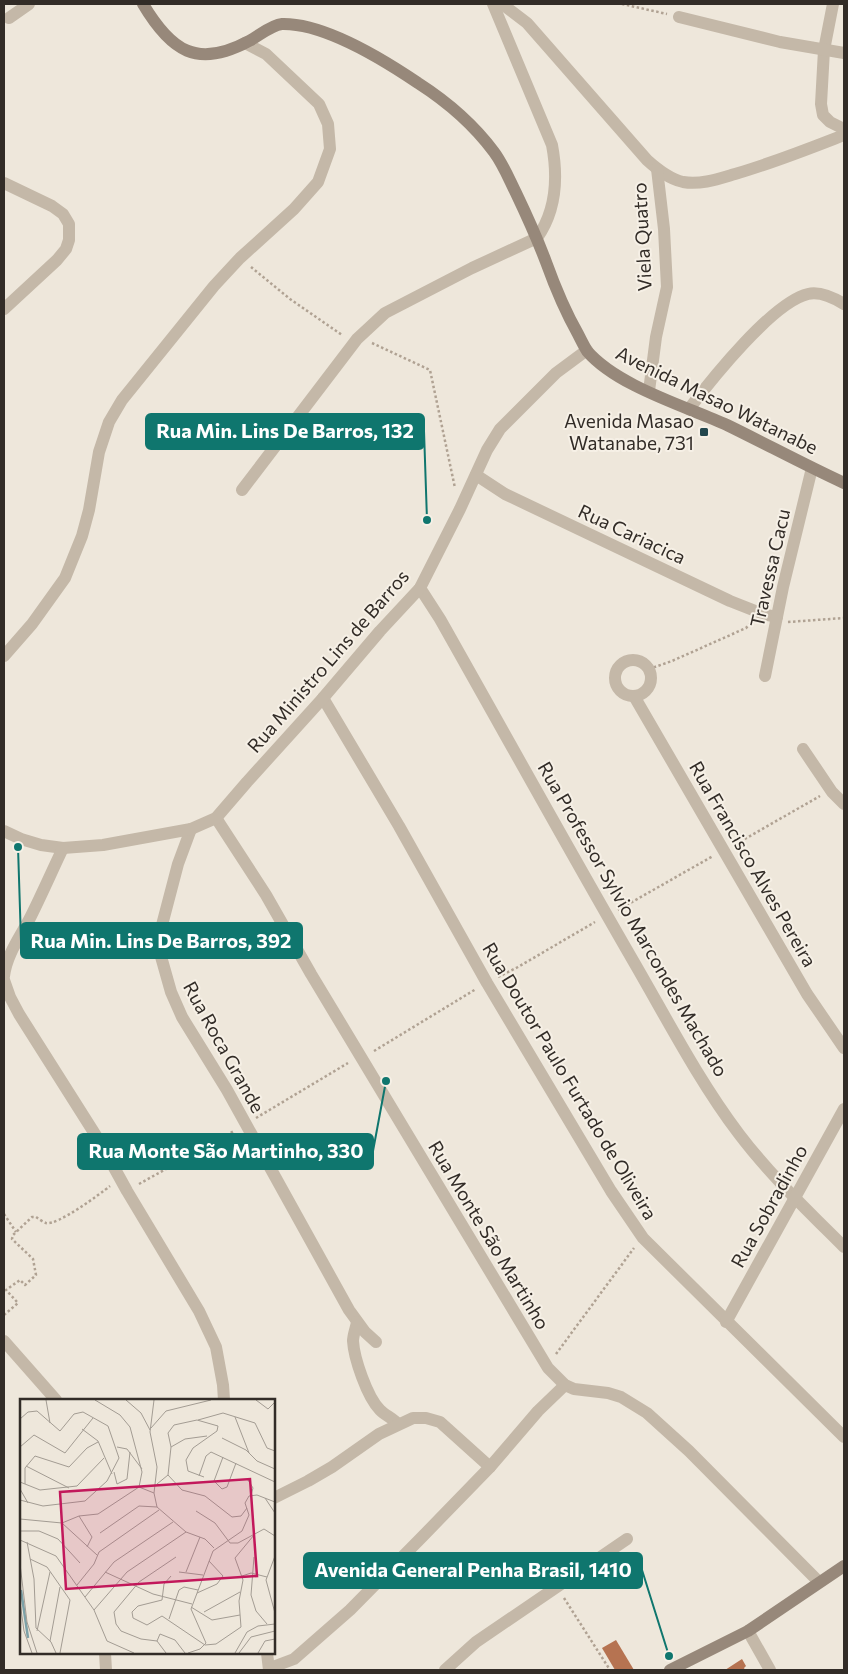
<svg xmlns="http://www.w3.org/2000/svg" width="848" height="1674" font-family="Commissioner,sans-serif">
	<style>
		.building { fill: #b67351 }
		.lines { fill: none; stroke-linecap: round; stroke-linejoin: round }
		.path { stroke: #b0a293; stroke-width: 2.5; stroke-dasharray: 2.5 2.5; stroke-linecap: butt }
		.street { stroke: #c4b8a8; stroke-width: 12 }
		.secondary { stroke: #97887a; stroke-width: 12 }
		.poi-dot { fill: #23474e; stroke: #f6f0e6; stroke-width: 2 }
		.labels { text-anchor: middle; stroke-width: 4; stroke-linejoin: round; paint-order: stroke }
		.street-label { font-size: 19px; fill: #322c27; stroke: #f6f0e6 }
		.poi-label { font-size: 19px; fill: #322c27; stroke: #f6f0e6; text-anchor: end }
		.inset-river { fill: none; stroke: #7da1a7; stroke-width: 2.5 }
		.inset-road { fill: none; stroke: #a39c93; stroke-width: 1 }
		.view { fill: #c2185b; fill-opacity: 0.15; stroke: #c2185b; stroke-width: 2.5 }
		.inset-edge { fill: none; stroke: #322c27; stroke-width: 2.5 }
		.leader { fill: none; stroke: #0f766e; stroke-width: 2 }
		.callout-dot { fill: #0f766e; stroke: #f6f0e6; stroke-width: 2 }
		.callout { fill: #0f766e; stroke: #0f766e; stroke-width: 2 }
		.callout-label { font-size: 20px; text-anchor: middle; font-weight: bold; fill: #fff }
	</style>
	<rect width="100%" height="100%" fill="#eee7db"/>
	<g class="building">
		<polygon points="616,1640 634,1670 615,1670 602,1648"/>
		<polygon points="742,1659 746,1666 744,1668 745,1670 725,1670"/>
	</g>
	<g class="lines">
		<g class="path">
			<polyline points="622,4 667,14"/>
			<polyline points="251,267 290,299 342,335"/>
			<polyline points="372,343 430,370 455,488"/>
			<polyline points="788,622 844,618"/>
			<polyline points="649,669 672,661 746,628 750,624"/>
			<polyline points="736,844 820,796"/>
			<polyline points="618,910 713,856"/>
			<polyline points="498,977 518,967 595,922"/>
			<polyline points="374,1051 476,989"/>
			<polyline points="256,1118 348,1063"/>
			<polyline points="139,1184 234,1131"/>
			<polyline points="4,1214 16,1232"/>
			<path d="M4,1315L18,1303L6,1290L20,1280L25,1285L36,1275L33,1259L12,1239L13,1235L32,1217H36C39,1219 43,1222 46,1223C57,1226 100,1194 110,1186"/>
			<polyline points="556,1354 634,1248"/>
			<polyline points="564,1598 610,1670"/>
		</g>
		<g class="street">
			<path d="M502,4L527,23L647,160C657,169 669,179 683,182C701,185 718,179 735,174C773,163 808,149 844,135"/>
			<polyline points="833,4 824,50 821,104 823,115 830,122 844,129"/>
			<polyline points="679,17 780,42 844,53"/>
			<polyline points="9,18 29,4"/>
			<polyline points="4,183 52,206 63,214 69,224 69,240 66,249 57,260 4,309"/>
			<polyline points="649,391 656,337 667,287 664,229 657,169"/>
			<path d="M689,409C711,380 773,302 808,294C820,291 834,298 844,304"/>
			<polyline points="476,475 505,494 730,601 763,614 777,617"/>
			<path d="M242,490L357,339L385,313L472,268L537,238C556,211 558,177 552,145L493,4"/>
			<path d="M420,588L440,619C505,734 569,850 635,964C668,1021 699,1081 739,1134C770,1175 808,1211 844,1247"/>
			<polyline points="4,656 32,624 65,578 82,536 89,510 99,452 109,422 122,400 214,286 240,258 294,209 318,182 330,149 328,124 319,104 266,54 245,43"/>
			<circle cx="633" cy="678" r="18"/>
			<polyline points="765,676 783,587 812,468"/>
			<polyline points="634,696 807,994 844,1048"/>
			<polyline points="323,698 399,826 487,983 611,1191 643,1238 844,1437"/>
			<polyline points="803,749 832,792 844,804"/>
			<polyline points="216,818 266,895 311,974 548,1368 565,1385 574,1389 608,1393 621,1397 647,1413 689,1451 819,1582"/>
			<polyline points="191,829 178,864 162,925 160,953 171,992 182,1017 227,1090 349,1310 365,1332 376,1342"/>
			<polyline points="4,831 21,839 41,845 63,848 103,845 191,829 216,818 247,782 323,698 380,631 420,588 460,509 487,450 500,429 556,373 587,350"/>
			<path d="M4,976C7,953 21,936 31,916C42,894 52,871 63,848"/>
			<polyline points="4,980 10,997 19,1014 100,1142 127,1191 199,1311 216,1347 223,1385 224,1400"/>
			<path d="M357,1322C356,1328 353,1335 353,1341C354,1358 367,1397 380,1410C385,1415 392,1418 398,1424"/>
			<polyline points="726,1322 844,1109"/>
			<polyline points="4,1341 56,1400"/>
			<polyline points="274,1498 308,1481 332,1467 379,1434 413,1418 426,1418 440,1422 490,1467"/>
			<polyline points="748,1631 770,1670"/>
			<polyline points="105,1653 106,1670"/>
			<polyline points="267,1653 269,1670"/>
			<polyline points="270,1668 294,1659 350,1610 422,1537 490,1467 538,1411 565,1385"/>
			<polyline points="445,1670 476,1642 627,1539"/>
		</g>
		<g class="secondary">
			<path d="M143,4C171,51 197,69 249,41C259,36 271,25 282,24C324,23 384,60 418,83C446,101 474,125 494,152C503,164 509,179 516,193C527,216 537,238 546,262C555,287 565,311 578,334C581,340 584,346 587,351C617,386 685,406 727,425C766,444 805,465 844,483"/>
			<polyline points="670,1670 748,1631 844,1566"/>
		</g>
	</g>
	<rect class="poi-dot" x="699" y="427" width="10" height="10" rx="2.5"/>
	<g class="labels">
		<g class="street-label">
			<text transform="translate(642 237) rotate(-93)" y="7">Viela Quatro</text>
			<text transform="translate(717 400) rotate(26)" y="7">Avenida Masao Watanabe</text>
			<text transform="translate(632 534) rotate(25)" y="7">Rua Cariacica</text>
			<text transform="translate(770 568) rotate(-77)" y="7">Travessa Cacu</text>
			<text transform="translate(328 661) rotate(-49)" y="7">Rua Ministro Lins de Barros</text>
			<text transform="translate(753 864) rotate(60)" y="7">Rua Francisco Alves Pereira</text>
			<text transform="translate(633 919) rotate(60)" y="7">Rua Professor Sylvio Marcondes Machado</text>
			<text transform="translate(224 1047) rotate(61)" y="7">Rua Roca Grande</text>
			<text transform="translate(570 1081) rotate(59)" y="7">Rua Doutor Paulo Furtado de Oliveira</text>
			<text transform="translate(769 1206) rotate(-61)" y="7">Rua Sobradinho</text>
			<text transform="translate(489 1235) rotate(59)" y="7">Rua Monte São Martinho</text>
		</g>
		<g class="poi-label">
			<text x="694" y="428">Avenida Masao<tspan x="694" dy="22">Watanabe, 731</tspan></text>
		</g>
	</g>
	<g transform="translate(20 1399)">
		<rect width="255" height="255" fill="#eee7db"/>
		<path class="inset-river" d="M1,191L8,239"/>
		<path class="inset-road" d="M26,1L30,24M75,1L100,16L110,28L122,73L119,88M106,1L121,14L130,31M134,1L130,33L137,68L134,94L137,108L166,133L185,140L194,149M236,1L248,10L255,3M215,18L229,54M0,20L8,13L17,12L40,32L54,15L63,13L88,27L99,59L87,82L65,102L23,107L0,101M178,21L203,14L235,24L247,49L255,52M131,29L146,12L191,1M62,30L78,42L92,75M202,39L226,51L237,62L255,70M0,48L14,36L45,54L73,19M97,48L107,50L122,70M151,48L148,34L154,26L177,21L198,27L197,32L173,49L166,61L168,72L184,78M203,58L194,82L202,90L207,88L216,64M6,67L49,89M94,73L97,85L107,80L110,53M148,76L162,91L185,97L212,118L221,117L227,109M179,77L186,57L191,53L255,83M228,81L233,89L231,96M0,83L20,91L57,87L84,59M5,85V69L15,57L49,68L67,49L78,43M137,85L148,76L151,48L165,40L187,37M0,90L8,104M245,99L255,114M176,112L195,124L210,144H218L244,130L255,137M59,117L72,138L67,148M0,120L42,124L59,117L78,115L119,88L134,94M42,124L77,156M0,132H19L38,140L60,164M80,134L119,107L137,108M0,141L36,157L74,211L87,242L114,254M7,143L14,180L16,229L31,243L36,254M255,157L246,181L255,214M234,158L231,196L236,212L247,225M10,160L27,168L50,201L40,254M0,165L7,223L17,254M85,173L133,195L172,205M159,173L183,176M166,173L180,138M151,177L144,185L142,201L118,207L112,213L113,219L127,226L142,217L185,246L196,245L221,228L219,202L223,181L215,159L234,136M222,177L231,174L247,178M57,186L74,165L79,153L139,111M177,194L197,185L203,177L189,162M65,198L94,163L153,123M0,203L4,232L12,254M171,208L192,221L220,216M74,211L107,173L166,133M184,213L220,193M149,220L159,191L164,188L178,191M17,232L30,173M30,242L40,188M137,242L121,240L101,232L96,225L94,213L119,183L156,158M146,254L137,242L140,235L155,241L165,254M168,254L180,250L186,244L171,210L193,152L222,132L229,116L225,104L229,97L237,96L255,103M215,254L227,233L238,227L255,225M219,254L231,238L255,232M238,254L245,242L255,240"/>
		<path class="view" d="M230,80L237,177L46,190L40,93Z"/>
		<rect width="255" height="255" class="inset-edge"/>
	</g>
	<path class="leader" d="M427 520L424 431M18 847L21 941M386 1081L373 1151M669 1656L642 1570"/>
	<g class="callout-dot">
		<circle cx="427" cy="520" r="5"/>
		<circle cx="18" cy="847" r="5"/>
		<circle cx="386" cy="1081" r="5"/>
		<circle cx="669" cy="1656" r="5"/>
	</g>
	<g class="callout">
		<rect x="146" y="414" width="278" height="35" rx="5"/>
		<rect x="21" y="923" width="281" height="35" rx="5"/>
		<rect x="78" y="1134" width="295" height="35" rx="5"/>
		<rect x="304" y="1553" width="338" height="35" rx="5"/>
	</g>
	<g class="callout-label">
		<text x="285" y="438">Rua Min. Lins De Barros, 132</text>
		<text x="161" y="948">Rua Min. Lins De Barros, 392</text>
		<text x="226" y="1158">Rua Monte São Martinho, 330</text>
		<text x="473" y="1577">Avenida General Penha Brasil, 1410</text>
	</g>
	<rect width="848" height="1674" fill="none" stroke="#322c27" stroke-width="10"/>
</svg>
